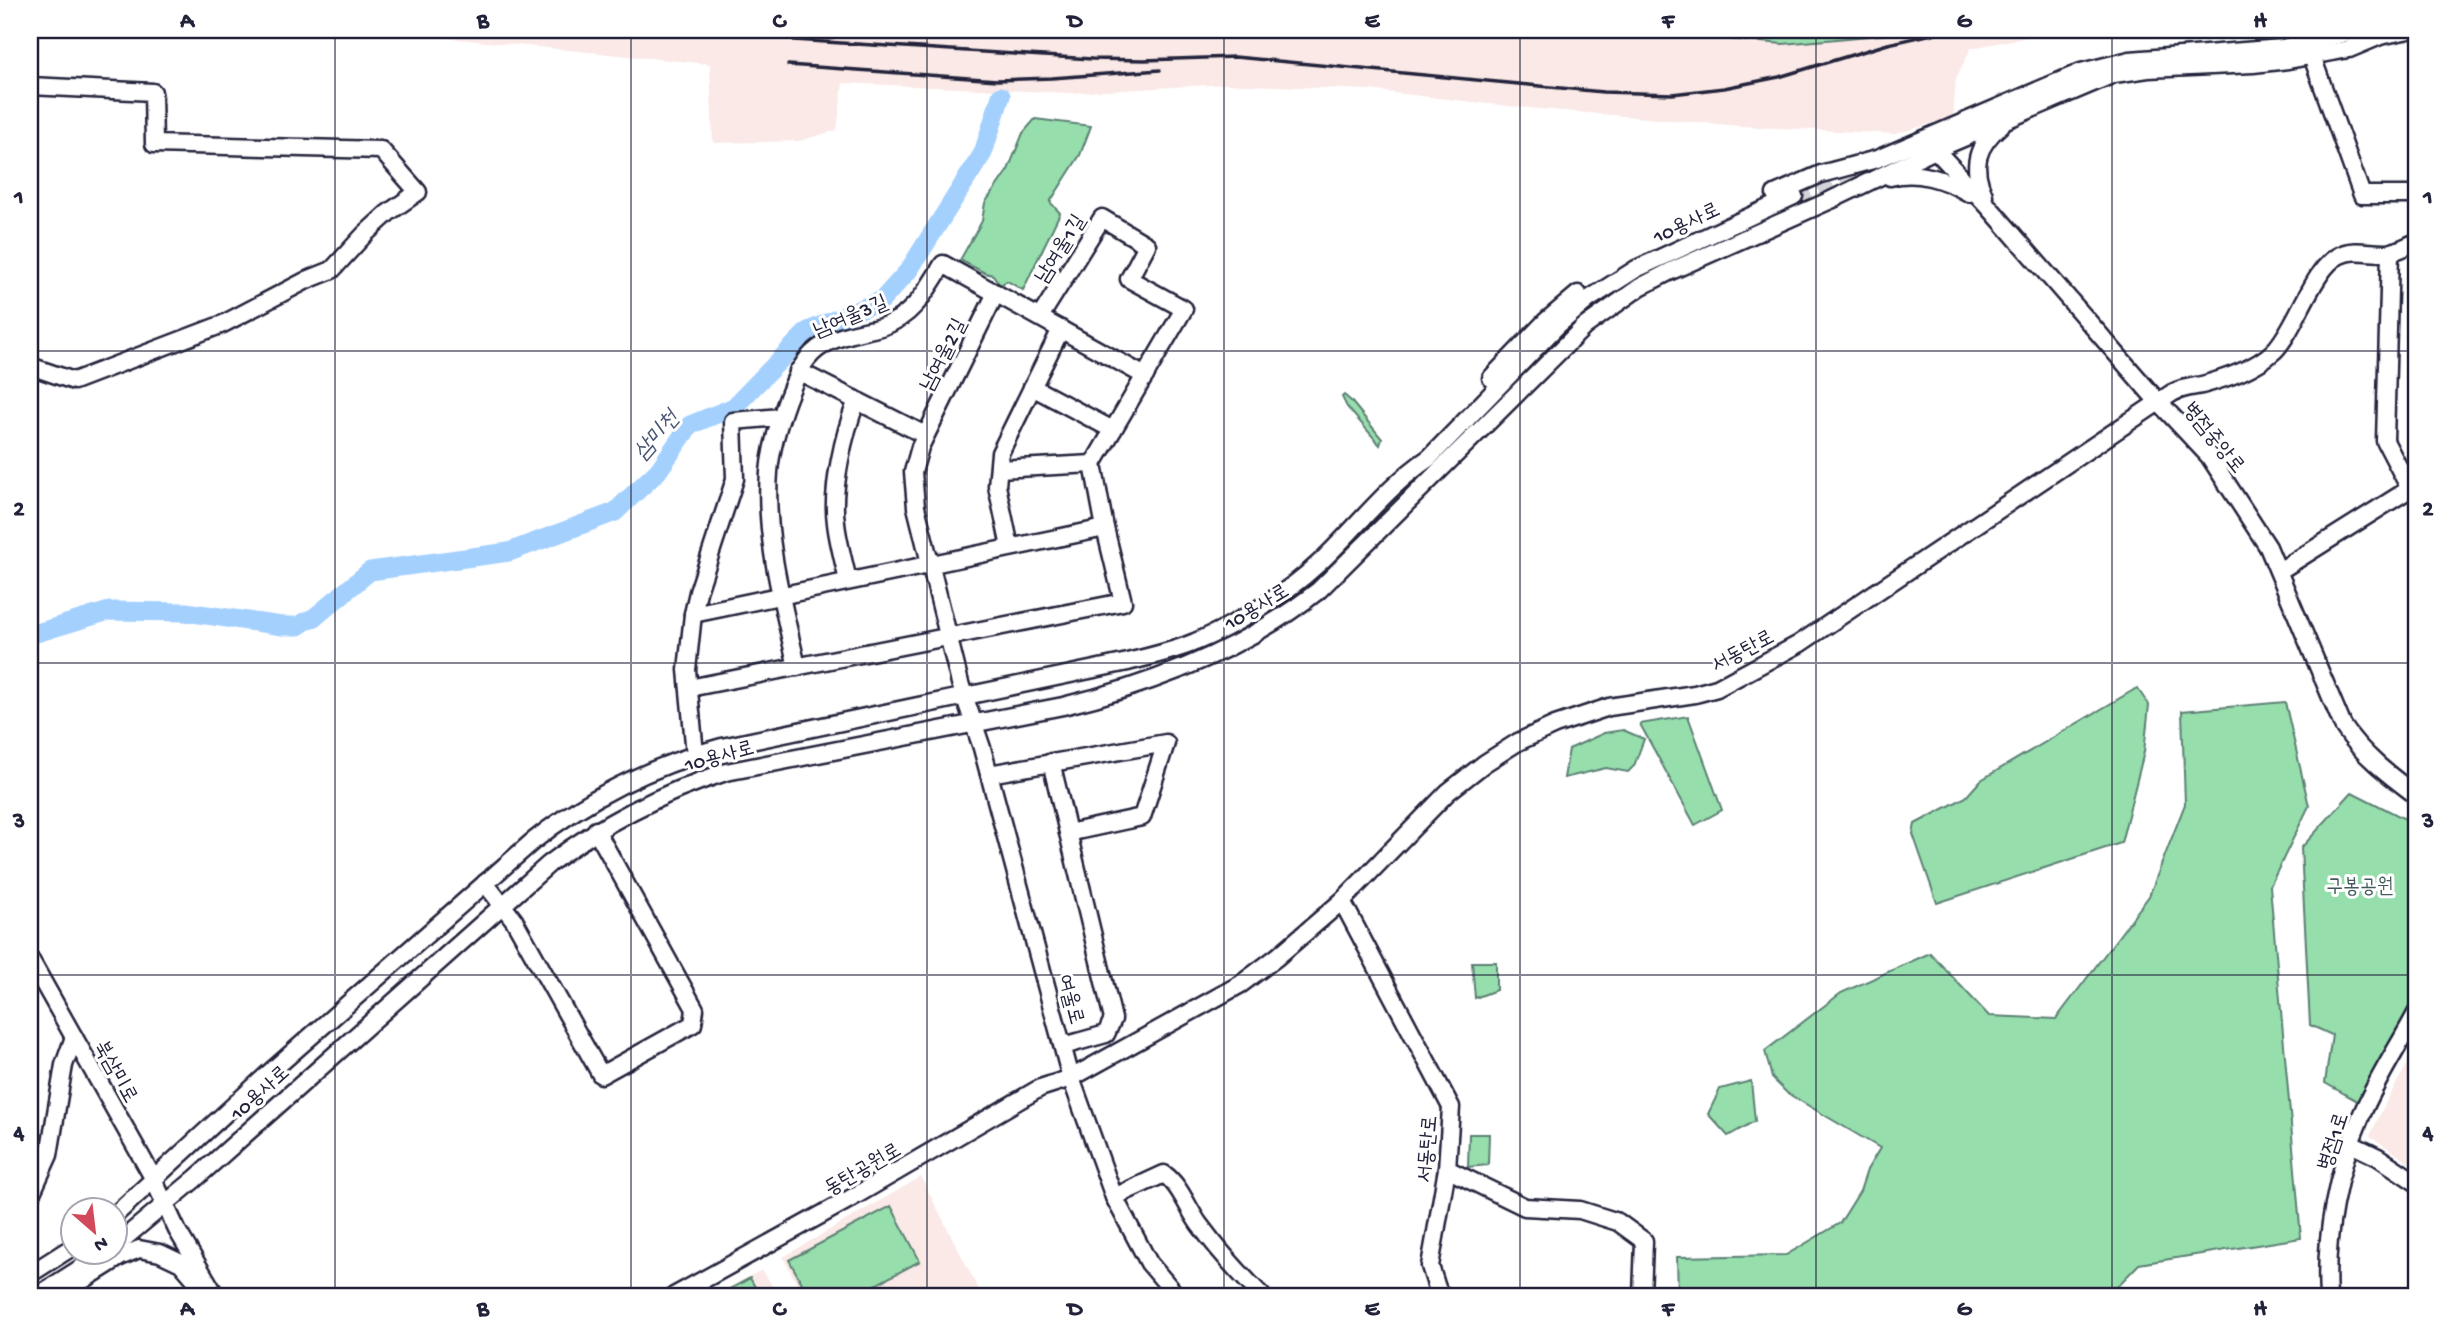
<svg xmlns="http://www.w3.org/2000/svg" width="2447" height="1326" font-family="'Gochi Hand','Poor Story',sans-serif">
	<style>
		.built { fill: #fae9e6 }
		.green { fill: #96deac; stroke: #5c8074; stroke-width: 2 }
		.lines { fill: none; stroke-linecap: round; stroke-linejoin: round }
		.river { stroke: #a4d0fe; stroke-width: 19 }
		.minor-tunnel { stroke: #d3d3d8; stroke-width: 16; stroke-dasharray: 16 8; stroke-linecap: butt }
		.minor-casing { stroke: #22223b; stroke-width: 21 }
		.minor { stroke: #fff; stroke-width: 16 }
		.rail { stroke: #22223b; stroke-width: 3.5 }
		.grid { fill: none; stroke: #22223b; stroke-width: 2; stroke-opacity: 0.55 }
		.labels { text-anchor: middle; stroke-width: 6; stroke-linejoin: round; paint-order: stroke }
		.street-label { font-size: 21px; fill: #22223b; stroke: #fff }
		.park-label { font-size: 21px; fill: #455a5d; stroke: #fff }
		.water-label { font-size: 23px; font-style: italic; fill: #495676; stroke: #fff }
		.neatline { fill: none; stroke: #22223b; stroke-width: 2.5 }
		.grid-label { font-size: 23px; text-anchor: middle; font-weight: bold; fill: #22223b }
	</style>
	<rect width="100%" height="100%" fill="#fff"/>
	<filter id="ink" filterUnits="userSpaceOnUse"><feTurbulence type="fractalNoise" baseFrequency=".0143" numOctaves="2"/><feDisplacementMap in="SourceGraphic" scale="14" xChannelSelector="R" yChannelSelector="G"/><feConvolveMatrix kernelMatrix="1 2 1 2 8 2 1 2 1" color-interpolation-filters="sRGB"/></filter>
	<g filter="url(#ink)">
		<g class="built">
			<polygon points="367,30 2288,30 2251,35 2169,39 2055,32 1971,48 1956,78 1953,117 1895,134 1741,126 1517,107 1369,90 1225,84 1071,93 843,83 837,130 799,141 713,143 710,64"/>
			<polygon points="2417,1047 2417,1168 2370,1136 2385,1104"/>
			<polygon points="921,1177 982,1296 803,1296 783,1257"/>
			<polygon points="762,1270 779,1296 712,1296"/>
		</g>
		<g class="green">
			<polygon points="1847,33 1901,33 1783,44 1716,38"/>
			<polygon points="1035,119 1091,126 1080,155 1050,202 1060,213 1023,290 1007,281 1000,285 993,275 985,273 960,260 982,221 985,203 1008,170 1023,133"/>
			<polygon points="1344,395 1351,401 1382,439 1380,445 1347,407 1342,397"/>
			<polygon points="2137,688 2149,705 2144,752 2121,843 1937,903 1913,834 1915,824 1966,797 1981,780"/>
			<polygon points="2285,702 2309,806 2270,886 2301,1238 2139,1264 2108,1296 1678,1296 1677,1257 1786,1255 1840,1223 1860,1191 1867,1170 1880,1148 1787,1093 1772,1078 1765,1051 1841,993 1930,953 1989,1016 2056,1019 2149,896 2185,804 2182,711"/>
			<polygon points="1688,716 1722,810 1695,825 1640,724"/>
			<polygon points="1623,730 1644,739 1634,766 1628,772 1606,768 1564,778 1569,749 1604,733"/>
			<polygon points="2352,792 2417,825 2417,997 2359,1102 2325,1083 2332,1035 2310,1025 2301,848"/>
			<polygon points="1472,962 1496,962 1496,990 1475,998"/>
			<polygon points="1751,1081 1755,1121 1728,1136 1708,1114 1720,1089"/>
			<polygon points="1469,1134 1489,1134 1488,1165 1468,1167"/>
			<polygon points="891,1206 920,1261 855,1296 809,1296 789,1260"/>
			<polygon points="750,1278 760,1296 717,1296"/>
		</g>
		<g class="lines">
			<g class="river">
				<polyline points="309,620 315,617 370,571 509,552 615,512 658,471 690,425 734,407 808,331 882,300 909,270 983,153 1001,96"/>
				<polyline points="30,635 109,611 186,612 282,626 298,626 304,622"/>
			</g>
			<polyline class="minor-tunnel" points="1797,202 1917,151"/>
			<g class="minor-casing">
				<g id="minor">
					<polyline points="2314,47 2314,62 2362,195 2417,195"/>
					<polyline points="30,86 153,92 154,144 381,150 418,192 388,213 364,235 332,270 307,280 223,324 74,381 30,366"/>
					<path d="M1930,144L1989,207L2153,396L2209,456L2268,547L2343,726C2362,755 2390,776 2417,796"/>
					<path d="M1890,177C1918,170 1944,179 1969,193"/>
					<polyline points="1775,194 1821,174 1877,159 2081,72 2130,60 2282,48 2359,30"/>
					<path d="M1984,195C1971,166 1976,146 2001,125"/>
					<polyline points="2390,253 2385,441 2410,489"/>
					<polyline points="996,293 920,447 913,472 916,507 960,683 982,748 1071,1078 1114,1197 1149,1263 1177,1296"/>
					<polyline points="798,371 925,435"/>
					<polyline points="1491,378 1546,321 1578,294"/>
					<polyline points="1032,387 1113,430"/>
					<polyline points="999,469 1093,464"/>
					<polyline points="1010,547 997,486 1000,453 1061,329"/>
					<polyline points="2279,571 2416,485"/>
					<path d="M848,581C844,562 838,542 836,523C831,488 844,433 857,400"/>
					<polyline points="693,614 1105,528"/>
					<path d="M797,667C783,604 764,537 769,472C771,448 779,422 787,400C796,377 803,356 825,344C842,334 863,332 881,327C913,317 927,290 943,264L1145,376"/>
					<polyline points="689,688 1123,602 1105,528 1093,464 1184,309 1129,279 1147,245 1102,218 1040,317"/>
					<polyline points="695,754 687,670 693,614 698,592 735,479 733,421 781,417"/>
					<polyline points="1051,762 1113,1019 1106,1034 1063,1046"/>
					<polyline points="989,774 1166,743 1142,817 1068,833"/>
					<polyline points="485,883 514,920 601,1075 693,1024 695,1009 596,830"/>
					<polyline points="1342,901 1451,1107 1447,1169 1430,1266 1438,1291 1444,1296"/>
					<polyline points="30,959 151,1174 177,1230 216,1296"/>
					<polyline points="2351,1144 2378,1157 2417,1183"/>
					<polyline points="1447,1169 1525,1207 1580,1210 1618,1222 1644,1241 1642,1296"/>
					<polyline points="30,1197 49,1155 64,1065 74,1037"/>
					<path d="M1114,1197L1164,1174C1180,1185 1188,1209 1199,1224C1218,1250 1239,1273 1262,1296"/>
					<path d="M116,1214L268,1074L532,842C589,796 651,766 722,747L1128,662C1151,656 1174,651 1195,642C1233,627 1287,593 1317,565C1355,530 1386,487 1429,458L1557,326L1589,299L1636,269L1794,196"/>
					<path d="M116,1245L195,1179L549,864C604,822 661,793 726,772L1063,706C1154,684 1245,649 1319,590L1584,327L1640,287L1671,271L1831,200L1935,150L2114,74L2148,69L2253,64L2288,60L2349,49L2380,36L2409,30"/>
					<polyline points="30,1274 74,1246"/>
					<polyline points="37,1296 106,1252"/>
					<polyline points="54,1296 66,1291 120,1257 139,1249 160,1253 181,1263 205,1291"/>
					<path d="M674,1296L848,1200L1040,1088L1071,1078L1241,984L1277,957L1342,901L1448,792L1485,763L1518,742L1555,725L1609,707L1695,694L1717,688L1799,644L2172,393C2181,388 2192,387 2202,385C2227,378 2255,369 2274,351C2297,328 2313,267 2340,255C2355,248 2371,254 2387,253C2397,252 2408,245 2417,242"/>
					<path d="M2328,1296C2324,1237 2337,1171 2361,1116C2376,1080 2399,1046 2417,1012"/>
				</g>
			</g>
			<use href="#minor" class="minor"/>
			<g class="rail">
				<path d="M2074,30C2131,35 2185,34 2242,30"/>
				<polyline points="794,40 1092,59 1144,60 1235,57 1603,92 1672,94 1724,88 1779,77 1888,44 1950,30"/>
				<polyline points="788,65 997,80 1052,78 1160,70"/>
			</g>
		</g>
	</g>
	<path class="grid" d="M335,30V1296M631,30V1296M927,30V1296M1224,30V1296M1520,30V1296M1816,30V1296M2112,30V1296M30,351H2417M30,663H2417M30,975H2417"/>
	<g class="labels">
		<g class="street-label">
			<text transform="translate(1686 222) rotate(-25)" y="7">10용사로</text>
			<text transform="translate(1059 248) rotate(-58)" y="7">남여울1길</text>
			<text transform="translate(850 315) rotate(-23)" y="7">남여울3길</text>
			<text transform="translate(942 354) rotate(-63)" y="7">남여울2길</text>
			<text transform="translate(2215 437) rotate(51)" y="7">병점중앙로</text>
			<text transform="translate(1256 606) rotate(-31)" y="7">10용사로</text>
			<text transform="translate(1742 650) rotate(-28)" y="7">서동탄로</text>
			<text transform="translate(719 755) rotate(-15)" y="7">10용사로</text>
			<text transform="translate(1072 999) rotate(75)" y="7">여울로</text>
			<text transform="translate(117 1071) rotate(61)" y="7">북삼미로</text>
			<text transform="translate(259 1092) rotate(-42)" y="7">10용사로</text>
			<text transform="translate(2332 1141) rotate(-72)" y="7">병점1로</text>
			<text transform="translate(1426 1149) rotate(-85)" y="7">서동탄로</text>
			<text transform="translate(862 1168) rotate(-30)" y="7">동탄공원로</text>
		</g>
		<g class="park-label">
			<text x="2360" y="892">구봉공원</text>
		</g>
		<g class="water-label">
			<text transform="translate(655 434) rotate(-49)" y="8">삼미천</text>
		</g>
	</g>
	<rect width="2447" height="1326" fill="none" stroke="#fff" stroke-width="77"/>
	<g transform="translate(94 1231) rotate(152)"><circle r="33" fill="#ffffff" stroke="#a7a7b1" stroke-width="2"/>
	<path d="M0-5L12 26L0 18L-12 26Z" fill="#d1495b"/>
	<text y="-10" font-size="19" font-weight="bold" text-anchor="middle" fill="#22223b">N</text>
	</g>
	<rect x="38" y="38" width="2370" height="1250" class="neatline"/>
	<g class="grid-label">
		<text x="187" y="27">A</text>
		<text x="483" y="27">B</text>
		<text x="779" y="27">C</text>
		<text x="1075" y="27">D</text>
		<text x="1372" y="27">E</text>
		<text x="1668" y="27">F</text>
		<text x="1964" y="27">G</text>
		<text x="2260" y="27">H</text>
		<text x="19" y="203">1</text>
		<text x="2428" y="203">1</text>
		<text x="19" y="515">2</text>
		<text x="2428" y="515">2</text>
		<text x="19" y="827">3</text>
		<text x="2428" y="827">3</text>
		<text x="19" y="1139">4</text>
		<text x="2428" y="1139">4</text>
		<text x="187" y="1315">A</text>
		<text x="483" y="1315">B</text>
		<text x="779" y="1315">C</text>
		<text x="1075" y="1315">D</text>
		<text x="1372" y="1315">E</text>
		<text x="1668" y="1315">F</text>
		<text x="1964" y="1315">G</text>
		<text x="2260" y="1315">H</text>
	</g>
</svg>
